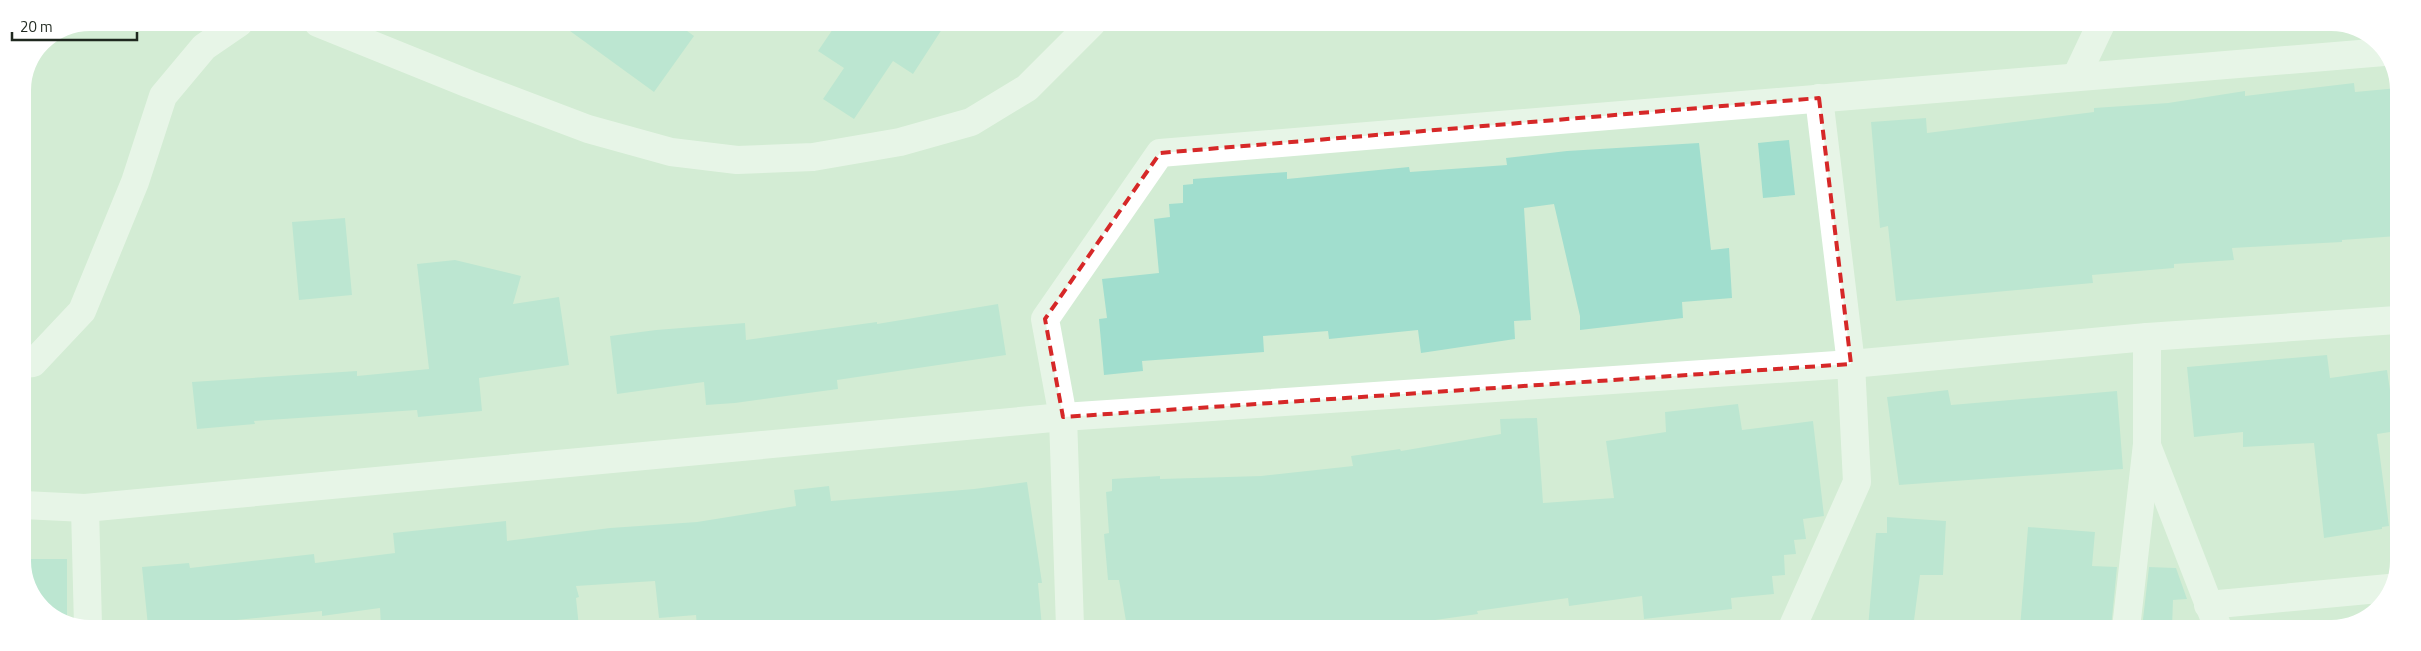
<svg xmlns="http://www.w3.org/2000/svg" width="2421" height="651" font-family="'Titillium Web',sans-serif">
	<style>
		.building { fill: #a1dece }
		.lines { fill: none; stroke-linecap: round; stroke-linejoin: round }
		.minor { stroke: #fff; stroke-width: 28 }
		.marked { fill: none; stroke: #d62828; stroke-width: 4; stroke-dasharray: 10 6; stroke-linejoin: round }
	</style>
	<rect width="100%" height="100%" fill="#d3ecd4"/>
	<g class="building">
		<polygon points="559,23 676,23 694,36 654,92"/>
		<polygon points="837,23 946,23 913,74 893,61 854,119 823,99 844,68 818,51"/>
		<polygon points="2354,83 2355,92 2398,88 2398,236 2342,240 2342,242 2232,248 2234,260 2174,264 2174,268 2092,275 2093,283 1896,301 1888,226 1880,228 1871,122 1926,118 1927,133 2094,112 2094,108 2168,103 2245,91 2245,96"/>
		<polygon points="1789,140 1795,195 1763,198 1758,143"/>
		<polygon points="1699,143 1711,250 1729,248 1732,298 1682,302 1683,318 1580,330 1580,316 1554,204 1524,208 1531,320 1514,321 1515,339 1421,353 1418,330 1329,339 1328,331 1263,336 1264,352 1142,361 1143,371 1104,375 1099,319 1107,318 1102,279 1159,273 1154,219 1170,217 1169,204 1183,203 1183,185 1193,184 1193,179 1287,172 1287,179 1409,167 1410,172 1507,165 1506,158 1567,151"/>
		<polygon points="345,218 352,295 299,300 292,222"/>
		<polygon points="455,260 521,276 513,304 559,297 569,365 479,378 482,411 418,417 417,410 254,421 255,424 197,429 192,382 357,371 357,376 429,369 417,264"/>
		<polygon points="998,304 1006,355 837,380 838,389 735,403 706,405 704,382 617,394 610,336 656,330 745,323 746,340 877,322 877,324"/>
		<polygon points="2327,355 2330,378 2387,370 2390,390 2397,390 2397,431 2377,434 2389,526 2382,527 2382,529 2324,538 2314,443 2243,447 2243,432 2194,437 2187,367"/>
		<polygon points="1948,390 1951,405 2117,391 2123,469 1899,485 1887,397"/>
		<polygon points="1738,404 1742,430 1813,421 1824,516 1803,519 1806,539 1794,540 1796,554 1784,555 1785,575 1772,576 1774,594 1731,598 1732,609 1644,619 1642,596 1569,606 1568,598 1477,611 1478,614 1378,628 1127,627 1119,580 1108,580 1104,534 1109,533 1106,492 1112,491 1112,479 1160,476 1160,479 1261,476 1353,466 1351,456 1400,449 1401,451 1501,434 1500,419 1537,418 1543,503 1614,498 1606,441 1666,432 1665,412"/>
		<polygon points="1027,482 1042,583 1038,583 1042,627 697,627 696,615 659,618 655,581 576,586 579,597 576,598 579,627 381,627 380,608 322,616 322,611 179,626 148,626 142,567 189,563 190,568 314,554 315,563 395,553 393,533 506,521 507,541 610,528 697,522 796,506 794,490 829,486 831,501 974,489"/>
		<polygon points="1887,517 1946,521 1943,575 1920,575 1913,628 1868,628 1876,533 1887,533"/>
		<polygon points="2028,527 2095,532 2092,566 2117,567 2111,628 2020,628"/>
		<polygon points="23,559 67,559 67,622 39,605 23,566"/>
		<polygon points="2149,567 2176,568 2187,599 2173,600 2172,628 2142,628"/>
	</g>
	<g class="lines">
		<g class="minor">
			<polyline points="318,23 469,84 588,129 671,152 737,160 813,157 900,142 971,122 1027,88 1092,23"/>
			<polyline points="2076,77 2101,24"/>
			<polyline points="23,364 33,363 82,311 135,182 163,96 204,47 239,23"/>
			<polyline points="2148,448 2218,628"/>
			<polyline points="23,505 85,508 1063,417 1851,364 2147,337 2397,320"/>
			<polyline points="85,508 88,626"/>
			<polyline points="2208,605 2389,588"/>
			<polyline points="1070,627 1063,417 1045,319 1160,153 2384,52"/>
			<polyline points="1792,628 1857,482 1851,364 1819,98"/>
			<polyline points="2126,628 2147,444 2147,337"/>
		</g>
	</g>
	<path d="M0 0H2421V651H0ZM1819,98L1851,364L1063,417L1045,319L1160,153Z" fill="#d3ecd4" fill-opacity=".55" fill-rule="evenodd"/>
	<path class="marked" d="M1819,98L1851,364L1063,417L1045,319L1160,153Z"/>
	<path d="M0 0H2421V651H0ZM90 31H2331A59 59 0 0 1 2390 90V561A59 59 0 0 1 2331 620H90A59 59 0 0 1 31 561V90A59 59 0 0 1 90 31Z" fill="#fff" fill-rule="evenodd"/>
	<path d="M12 32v8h125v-8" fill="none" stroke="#1f281f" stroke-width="2.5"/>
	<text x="20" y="32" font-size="15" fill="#1f281f" stroke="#ffffff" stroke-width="4" paint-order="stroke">20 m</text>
</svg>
